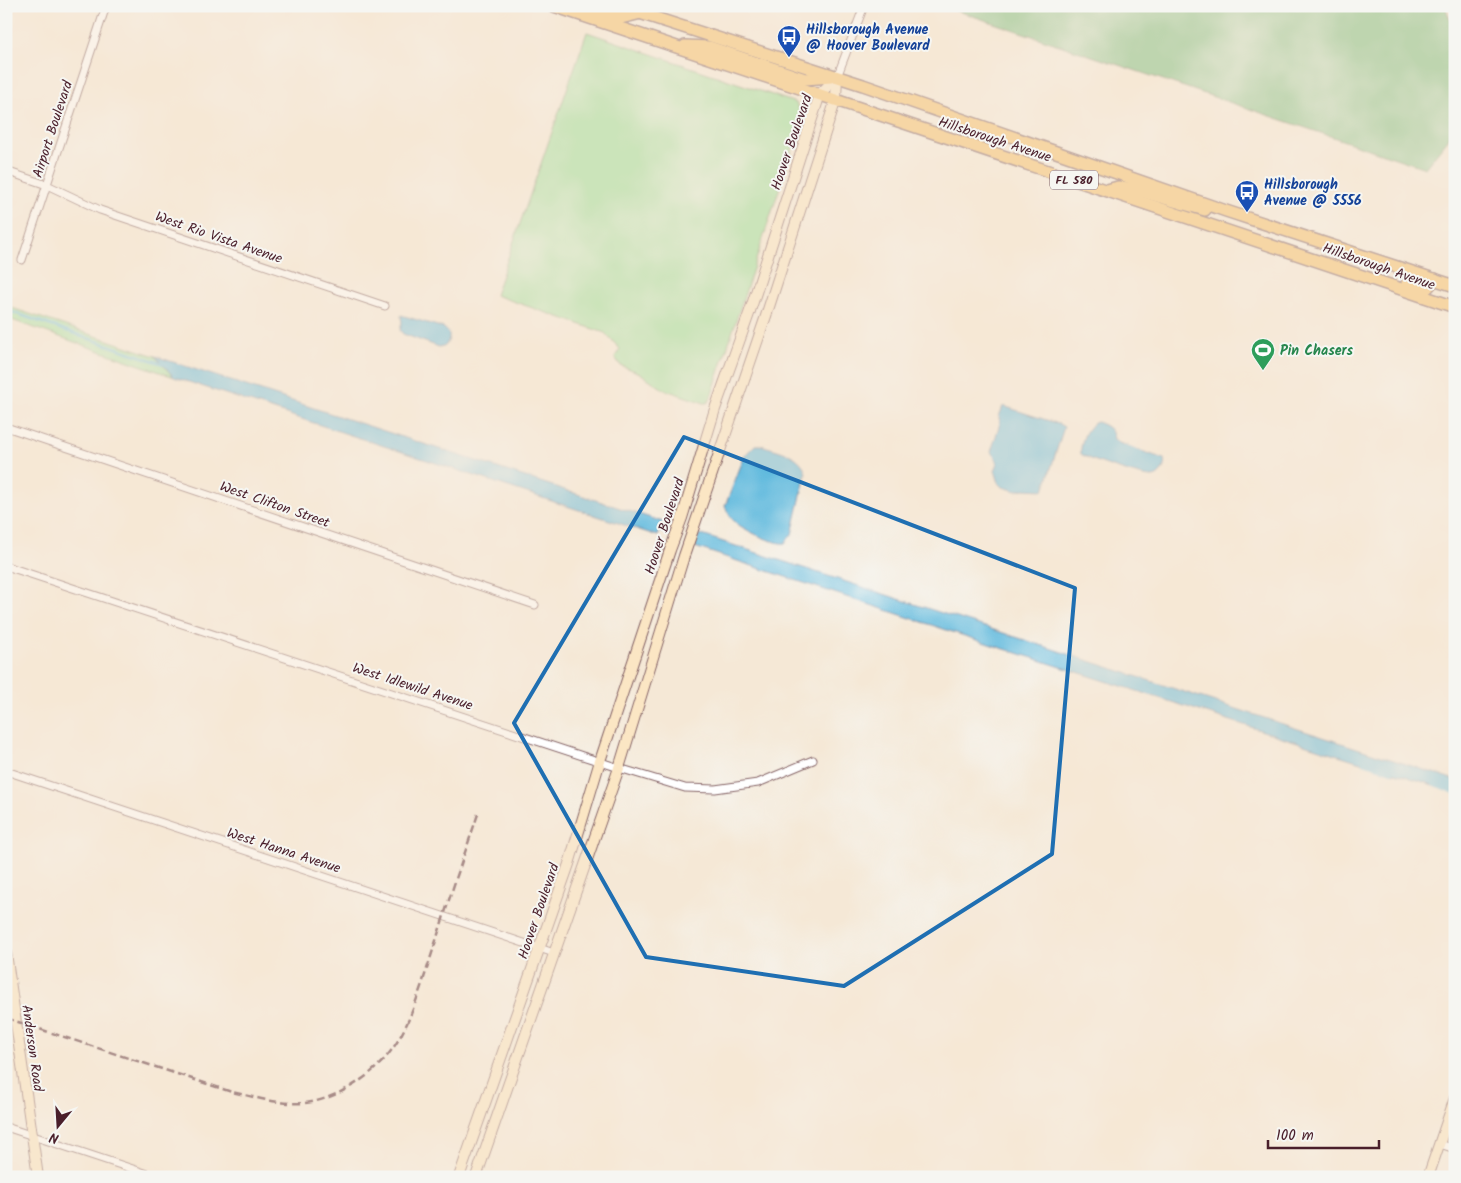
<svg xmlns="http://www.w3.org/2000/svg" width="1461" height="1183" font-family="Kalam,sans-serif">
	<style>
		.green { fill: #98df99; stroke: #717f62 }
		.forest { fill: #7abe81; stroke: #626e56 }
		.water { fill: #60bade; stroke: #556c84 }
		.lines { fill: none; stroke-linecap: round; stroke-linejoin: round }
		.stream { stroke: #60bade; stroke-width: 2.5 }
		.street-casing { stroke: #866567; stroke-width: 9 }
		.secondary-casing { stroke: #866567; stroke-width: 12 }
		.primary-casing { stroke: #866567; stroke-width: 14 }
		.street { stroke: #fff; stroke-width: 7 }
		.secondary { stroke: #fbe6c4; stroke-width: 10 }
		.primary { stroke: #f6c16b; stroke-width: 11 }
		.rail { stroke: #4a1f2b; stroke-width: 2.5; stroke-dasharray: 8 4; stroke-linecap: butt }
		.marked { fill: none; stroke: #1f6fb2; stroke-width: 4; stroke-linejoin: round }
		.labels { text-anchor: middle; stroke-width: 4; stroke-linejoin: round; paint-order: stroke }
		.shield { fill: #f6f6f2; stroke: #7e6067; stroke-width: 1 }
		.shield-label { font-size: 12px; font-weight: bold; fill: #4a1f2b }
		.transit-label { font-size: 14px; font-weight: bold; fill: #164399; stroke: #f6f6f2; text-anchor: start }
		.street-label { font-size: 14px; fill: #4a1f2b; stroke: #f6f6f2 }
		.leisure-label { font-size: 14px; font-weight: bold; fill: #27864d; stroke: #f6f6f2; text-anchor: start }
	</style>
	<rect width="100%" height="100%" fill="#f6f6f2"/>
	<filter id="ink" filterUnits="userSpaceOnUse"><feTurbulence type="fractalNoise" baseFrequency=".02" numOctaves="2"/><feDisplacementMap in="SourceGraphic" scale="10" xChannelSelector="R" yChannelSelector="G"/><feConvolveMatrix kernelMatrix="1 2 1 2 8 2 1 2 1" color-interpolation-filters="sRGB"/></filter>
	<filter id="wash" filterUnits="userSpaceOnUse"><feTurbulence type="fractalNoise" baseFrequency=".0096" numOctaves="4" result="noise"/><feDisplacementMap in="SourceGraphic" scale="20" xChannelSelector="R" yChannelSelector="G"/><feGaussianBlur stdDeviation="1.12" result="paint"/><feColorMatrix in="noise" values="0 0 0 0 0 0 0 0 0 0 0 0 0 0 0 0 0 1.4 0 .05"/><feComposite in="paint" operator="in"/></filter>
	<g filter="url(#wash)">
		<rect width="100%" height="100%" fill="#f5e8d6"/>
		<g class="green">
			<polygon points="587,32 796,103 800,111 804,114 710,400 707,403 704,403 663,389 640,373 620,365 615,357 620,349 605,333 495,295"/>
			<polygon points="6,306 155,356 174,377 6,318"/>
		</g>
		<polygon class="forest" points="943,6 1445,6 1455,33 1455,117 1449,138 1425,168"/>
		<g class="water">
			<path d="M401,315L444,328C451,334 450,338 446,345L439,347L403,334L400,330L402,323Z"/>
			<polygon points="155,356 191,368 663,522 658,536 192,383 174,377"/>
			<path d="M1003,406L1059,424L1064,427L1044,490L1024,489L1016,491L1003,487L999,483L995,470C1000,462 996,458 991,452L1000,423L999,417Z"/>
			<path d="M1097,422C1107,426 1112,428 1114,439L1119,443L1164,459C1166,466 1161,476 1153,477C1143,478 1089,460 1081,454C1080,443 1086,425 1097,422Z"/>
			<path d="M755,445H761C778,451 803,454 806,474L792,534L785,543C775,545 745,530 736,523C731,519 728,513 725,506L745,455Z"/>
			<polygon points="699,534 1455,780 1455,792 992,645 695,547"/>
		</g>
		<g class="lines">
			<g class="stream">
				<polyline points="6,310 163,364"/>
				<polyline points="659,530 672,535"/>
				<polyline points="1364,763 1392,772"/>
				<polyline points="1433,784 1455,793"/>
			</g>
		</g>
	</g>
	<g filter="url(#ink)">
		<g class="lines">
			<g class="street-casing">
				<g id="street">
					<polyline points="837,77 864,6"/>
					<polyline points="6,171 47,185 100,210 385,306"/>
					<polyline points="22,260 106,6"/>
					<polyline points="6,427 535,605"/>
					<polyline points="6,566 619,768 685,788 715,789 758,783 813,760"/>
					<polyline points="6,771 554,953"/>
					<polyline points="6,1127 157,1177"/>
					<polyline points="1440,1144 1455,1149"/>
				</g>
			</g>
			<g class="secondary-casing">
				<g id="secondary">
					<polyline points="6,953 38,1177"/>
					<polyline points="459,1177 569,864 600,761 670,550 682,518 715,409 750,311 820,94 837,77"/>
					<polyline points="476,1177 619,768 684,556 766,316 836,99 837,77"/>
					<polyline points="1428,1177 1455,1098"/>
				</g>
			</g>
			<g class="primary-casing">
				<g id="primary">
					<polyline points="554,6 1455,307"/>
					<polyline points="585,6 621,18 641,13"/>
					<polyline points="618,6 863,85 1226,211 1455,286"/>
					<polyline points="685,46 709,47 805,79 831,77"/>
					<polyline points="1107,190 1118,187 1130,188 1205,210"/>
					<polyline points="1407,283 1427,288 1435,279"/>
				</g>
			</g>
			<use href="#street" class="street"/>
			<use href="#secondary" class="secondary"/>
			<use href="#primary" class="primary"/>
			<path class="rail" d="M6,1018L232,1092C255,1097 280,1105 304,1103C319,1102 336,1095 350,1087C395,1060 407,1028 423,981C430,960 436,940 443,919C454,883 467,847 479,811"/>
		</g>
	</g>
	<path d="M0 0H1461V1183H0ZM684,437L1075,588L1052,854L844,986L646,957L514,723Z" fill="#f5e8d6" fill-opacity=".55" fill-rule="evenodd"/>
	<path class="marked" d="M684,437L1075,588L1052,854L844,986L646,957L514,723Z"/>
	<defs>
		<g id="bus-pin" transform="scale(1.25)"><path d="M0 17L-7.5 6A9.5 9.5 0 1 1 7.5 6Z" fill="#1a4fb4" stroke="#f6f6f2"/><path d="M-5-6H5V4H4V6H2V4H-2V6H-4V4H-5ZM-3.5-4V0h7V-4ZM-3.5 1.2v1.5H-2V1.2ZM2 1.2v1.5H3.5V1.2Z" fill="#fff"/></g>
		<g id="stadium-pin" transform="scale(1.25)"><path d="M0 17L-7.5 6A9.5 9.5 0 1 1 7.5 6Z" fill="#2e9e5b" stroke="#f6f6f2"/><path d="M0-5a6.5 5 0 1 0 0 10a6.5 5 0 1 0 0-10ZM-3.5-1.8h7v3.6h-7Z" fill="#fff"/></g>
	</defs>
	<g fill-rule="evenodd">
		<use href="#bus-pin" x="789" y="37"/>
		<use href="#bus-pin" x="1247" y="192"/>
		<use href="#stadium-pin" x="1263" y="350"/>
	</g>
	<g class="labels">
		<rect class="shield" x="1050" y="170.5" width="48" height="19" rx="4"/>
		<g class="shield-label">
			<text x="1074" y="184">FL 580</text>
		</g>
		<g class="transit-label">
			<text x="806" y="34">Hillsborough Avenue<tspan x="806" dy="16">@ Hoover Boulevard</tspan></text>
			<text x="1264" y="189">Hillsborough<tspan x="1264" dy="16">Avenue @ 5556</tspan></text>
		</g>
		<g class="street-label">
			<text transform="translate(52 129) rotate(-72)" y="5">Airport Boulevard</text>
			<text transform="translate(995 139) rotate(18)" y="5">Hillsborough Avenue</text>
			<text transform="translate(791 142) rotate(-71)" y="5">Hoover Boulevard</text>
			<text transform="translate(219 237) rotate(19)" y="5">West Rio Vista Avenue</text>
			<text transform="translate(1379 266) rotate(19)" y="5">Hillsborough Avenue</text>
			<text transform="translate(275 504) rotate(19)" y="5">West Clifton Street</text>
			<text transform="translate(664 526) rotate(-72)" y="5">Hoover Boulevard</text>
			<text transform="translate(413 686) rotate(18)" y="5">West Idlewild Avenue</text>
			<text transform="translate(284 850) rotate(18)" y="5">West Hanna Avenue</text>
			<text transform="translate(538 911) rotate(-71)" y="5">Hoover Boulevard</text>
			<text transform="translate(33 1048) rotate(82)" y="5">Anderson Road</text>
		</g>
		<g class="leisure-label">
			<text x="1280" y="355">Pin Chasers</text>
		</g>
	</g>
	<rect width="1461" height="1183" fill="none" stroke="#f6f6f2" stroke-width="25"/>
	<g transform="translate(58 1126) rotate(198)" stroke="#f6f6f2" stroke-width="4" paint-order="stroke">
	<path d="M0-4L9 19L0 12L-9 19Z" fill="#4a1f2b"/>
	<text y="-8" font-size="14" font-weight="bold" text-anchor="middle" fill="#4a1f2b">N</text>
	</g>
	<path d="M1268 1140v8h111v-8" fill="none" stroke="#4a1f2b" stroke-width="2.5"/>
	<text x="1276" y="1140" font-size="15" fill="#4a1f2b" stroke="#f6f6f2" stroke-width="4" paint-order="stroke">100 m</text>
</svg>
